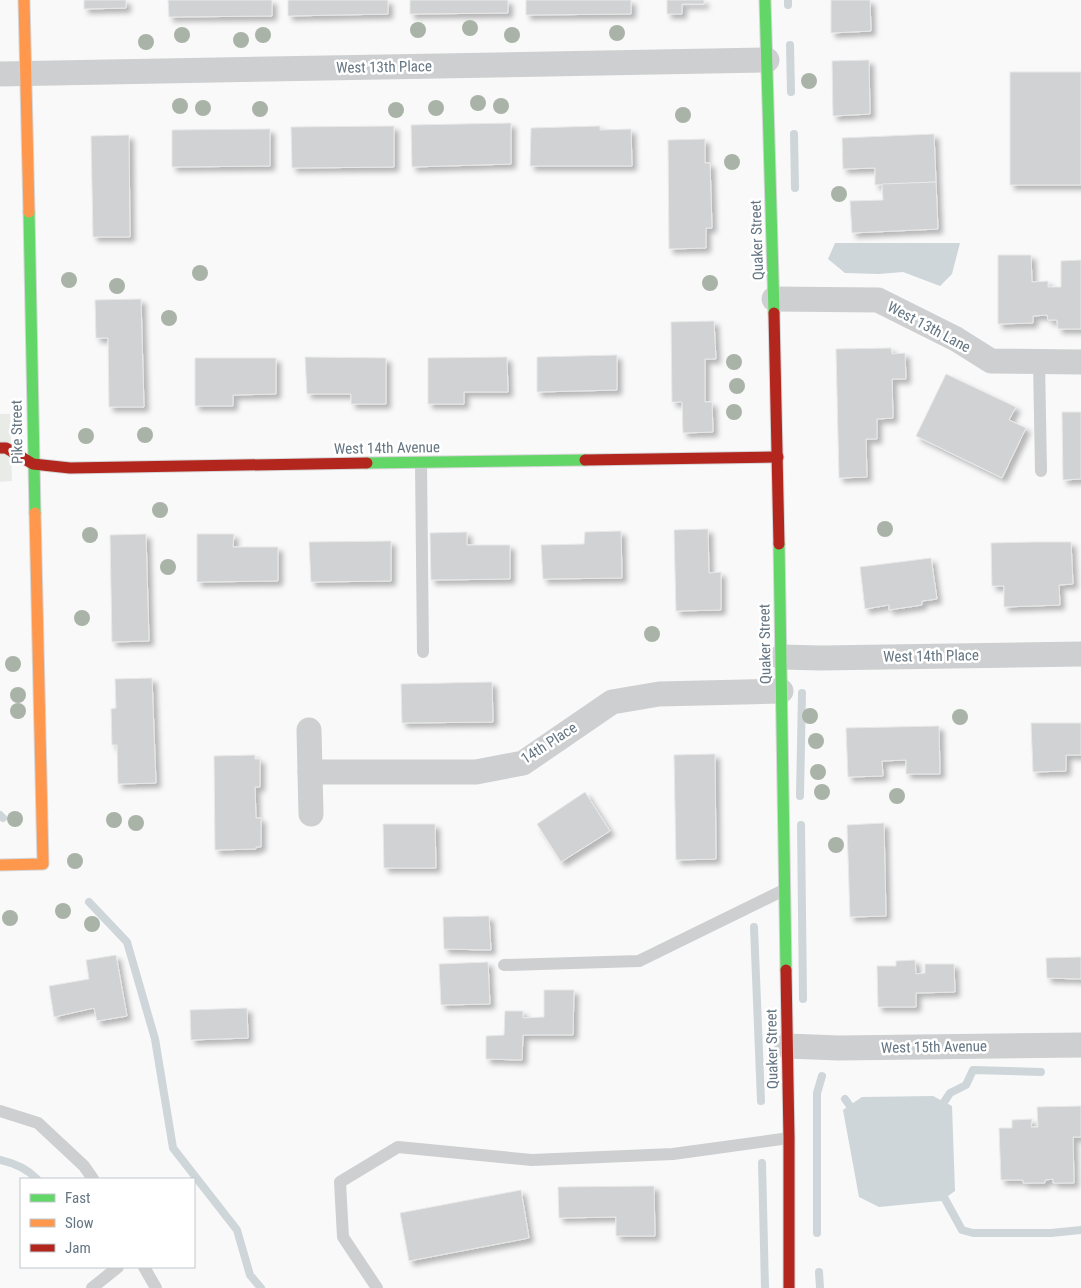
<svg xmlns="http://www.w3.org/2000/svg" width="1081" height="1288" font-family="'Roboto Condensed',sans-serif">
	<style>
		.green { fill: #e8ebe6 }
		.water { fill: #ced6d9 }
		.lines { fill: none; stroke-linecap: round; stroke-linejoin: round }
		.stream { stroke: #ced6d9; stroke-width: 8 }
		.building { fill: #d0d2d3; stroke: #e8e8e8; filter: url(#shadow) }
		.fast-casing { stroke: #d5d6d7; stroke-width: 13 }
		.slow-casing { stroke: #d5d6d7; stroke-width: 13 }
		.jam-casing { stroke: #d5d6d7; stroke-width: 13 }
		.lane { stroke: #cecfd0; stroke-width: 12 }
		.street { stroke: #cecfd0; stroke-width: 25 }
		.fast { stroke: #63d668; stroke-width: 11 }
		.slow { stroke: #ff974d; stroke-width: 11 }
		.jam { stroke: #b3261e; stroke-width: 11 }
		.tree { fill: #a9b3a7 }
		.labels { text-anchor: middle; stroke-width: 5; stroke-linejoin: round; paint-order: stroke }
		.street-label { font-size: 15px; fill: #657683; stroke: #fff }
	</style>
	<defs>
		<filter id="shadow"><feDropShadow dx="4.5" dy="4.5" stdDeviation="2.5" flood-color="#0004"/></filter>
	</defs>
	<rect width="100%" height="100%" fill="#f9f9f9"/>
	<polygon class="green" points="0,414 10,414 12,481 0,482"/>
	<g class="water">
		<polygon points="835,243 960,243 952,274 940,286 903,272 879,274 845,273 828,259"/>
		<polygon points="933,1096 952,1106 955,1191 941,1201 879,1207 859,1197 843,1110 862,1097"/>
	</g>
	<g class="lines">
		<g class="stream">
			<polyline points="788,0 788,5"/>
			<polyline points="790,45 791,92"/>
			<polyline points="794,134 795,188"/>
			<polyline points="800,796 802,693"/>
			<polyline points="0,815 3,818"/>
			<polyline points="801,825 803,999"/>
			<polyline points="89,902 127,942 155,1039 173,1148 237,1230 250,1275 261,1288"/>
			<polyline points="754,927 761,1101"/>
			<polyline points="845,1099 855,1113"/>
			<polyline points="939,1110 950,1093 966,1085 973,1070 1041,1072"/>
			<path d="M0,1160C14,1163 27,1169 37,1179"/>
			<polyline points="762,1163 765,1288"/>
			<polyline points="940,1190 962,1230 973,1233 1051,1233 1081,1230"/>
			<polyline points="817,1233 817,1093 822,1076"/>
			<polyline points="819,1272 820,1288"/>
		</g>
	</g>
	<g class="building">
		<polygon points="84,0 126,0 126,8 84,9"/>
		<polygon points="168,0 272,0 272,16 169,17"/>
		<polygon points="288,0 388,0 388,14 288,16"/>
		<polygon points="410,0 508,0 508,13 410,14"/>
		<polygon points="526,0 631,0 631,14 526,15"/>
		<polygon points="667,0 704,0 704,4 682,4 682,14 667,14"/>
		<polygon points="831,0 870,0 871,31 831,33"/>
		<polygon points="869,60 870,114 833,116 832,61"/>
		<rect x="1010" y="72" width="71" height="113"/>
		<polygon points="511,123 511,164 412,167 411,125"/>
		<polygon points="394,126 394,167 292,168 291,127"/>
		<polygon points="600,126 600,130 631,129 632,166 530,166 531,128"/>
		<polygon points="270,129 270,166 172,167 172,130"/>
		<polygon points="934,134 936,182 875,185 875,168 843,169 842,138"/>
		<polygon points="129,135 130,237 93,237 91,136"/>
		<polygon points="705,139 705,163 710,163 712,228 706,228 706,248 669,249 668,140"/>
		<polygon points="936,182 938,229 852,233 850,201 883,200 882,184"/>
		<polygon points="998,255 1031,255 1032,282 1048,281 1048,287 1061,287 1061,261 1081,260 1081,329 1058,329 1057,320 1048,320 1047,315 1033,316 1033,323 998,324"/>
		<polygon points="141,299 144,407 109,407 108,338 96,338 95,300"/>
		<polygon points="714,321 716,359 705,359 705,402 712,402 713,432 683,433 682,402 672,402 671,322"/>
		<polygon points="891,348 892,354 905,353 906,379 892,379 893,418 877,419 877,439 866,439 867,477 839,478 836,349"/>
		<polygon points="617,355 617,390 537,392 537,357"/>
		<polygon points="305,357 386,358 386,404 351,404 351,394 307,394"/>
		<polygon points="507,357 508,392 464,392 464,404 428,404 428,358"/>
		<polygon points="195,358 276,358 276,394 233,395 233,406 195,406"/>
		<polygon points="946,374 1016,407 1009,420 1026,428 1002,478 916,436"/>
		<polygon points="1062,412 1081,412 1081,479 1063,480"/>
		<polygon points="708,529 709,573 721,572 721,610 676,611 674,530"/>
		<polygon points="621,531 622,578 543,579 541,545 584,544 585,532"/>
		<polygon points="467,532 467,545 510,545 510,579 431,580 430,533"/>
		<polygon points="146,534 149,641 112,642 110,535"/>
		<polygon points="197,534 234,534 233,547 278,547 278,581 197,582"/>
		<polygon points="391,541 391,581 311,582 309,542"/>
		<polygon points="1034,542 1071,542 1073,584 1059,585 1060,605 1004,607 1004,586 992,586 991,543"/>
		<polygon points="931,558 937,599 922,601 922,605 889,610 889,605 865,609 860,567"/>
		<polygon points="152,678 156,783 118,784 117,745 112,745 111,709 116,708 115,679"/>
		<polygon points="492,682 493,722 402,723 401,684"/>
		<polygon points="1031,723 1081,723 1081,755 1066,755 1066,771 1033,772"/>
		<polygon points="939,726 940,774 906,774 906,760 882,761 883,776 848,777 846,728"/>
		<polygon points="715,754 716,859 676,860 674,755"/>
		<polygon points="255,755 255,759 260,759 260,787 255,787 256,818 261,818 261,847 256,847 256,849 215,850 214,756"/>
		<polygon points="585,792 610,831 561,862 537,824"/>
		<polygon points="884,823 886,916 850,917 847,825"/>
		<polygon points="383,824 435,824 436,868 384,868"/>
		<polygon points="489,916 491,950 444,949 443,917"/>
		<polygon points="116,955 127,1016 97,1021 94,1008 54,1017 49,986 89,979 86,960"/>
		<polygon points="1081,957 1081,979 1047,978 1046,958"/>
		<polygon points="915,960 916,974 925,973 925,964 954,964 955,992 916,993 916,1007 878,1007 877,966 896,966 896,961"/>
		<polygon points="488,962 490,1004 441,1005 439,964"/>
		<polygon points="544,990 574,990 573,1035 523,1035 522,1060 486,1059 486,1036 504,1035 505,1011 523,1011 523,1018 544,1017"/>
		<polygon points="247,1008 248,1038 191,1040 190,1010"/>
		<polygon points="1081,1106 1081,1137 1073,1137 1074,1183 1053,1183 1053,1179 1045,1180 1045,1183 1023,1183 1023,1180 1001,1180 999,1128 1012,1128 1012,1120 1032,1119 1031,1127 1038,1127 1037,1107"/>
		<polygon points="654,1186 655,1236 616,1236 616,1217 559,1218 558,1187"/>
		<polygon points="521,1190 529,1238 409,1261 400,1213"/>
	</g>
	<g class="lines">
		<g class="fast-casing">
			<g id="fast">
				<polyline points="765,0 774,313"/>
				<polyline points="29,212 35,513"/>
				<polyline points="367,463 585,460"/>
				<polyline points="779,544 786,970"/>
			</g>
		</g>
		<g class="slow-casing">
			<g id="slow">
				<polyline points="24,0 29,212"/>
				<polyline points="0,865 43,864 35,513"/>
			</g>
		</g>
		<g class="jam-casing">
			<g id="jam">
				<polyline points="774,313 779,544"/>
				<polyline points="0,448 6,448 33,464 70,468 367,463"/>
				<polyline points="585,460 778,457"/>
				<polyline points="786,970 789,1138 789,1288"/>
			</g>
		</g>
		<g class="lane">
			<polyline points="1039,362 1041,471"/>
			<polyline points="421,463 423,652"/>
			<polyline points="504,965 639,961 784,890"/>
			<polyline points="0,1111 38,1123 84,1166 93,1179"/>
			<polyline points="144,1267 156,1288"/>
			<polyline points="92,1288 118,1267"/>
			<polyline points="377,1288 343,1237 340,1182 398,1147 532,1160 673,1154 789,1138"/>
		</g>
		<g class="street">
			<polyline points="0,74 767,60"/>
			<polyline points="774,299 878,300 956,339 991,361 1081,362"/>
			<polyline points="781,657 821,658 1081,654"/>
			<polyline points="309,730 311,814"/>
			<polyline points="310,772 476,772 523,763 612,702 659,694 781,691"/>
			<polyline points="787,1046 839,1048 1081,1045"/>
		</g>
		<use href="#fast" class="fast"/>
		<use href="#slow" class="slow"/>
		<use href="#jam" class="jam"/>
	</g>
	<g class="tree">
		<circle cx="470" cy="28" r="8"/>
		<circle cx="418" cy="30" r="8"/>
		<circle cx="617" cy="33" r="8"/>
		<circle cx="182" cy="35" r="8"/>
		<circle cx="263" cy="35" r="8"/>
		<circle cx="512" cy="35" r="8"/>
		<circle cx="241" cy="40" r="8"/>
		<circle cx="146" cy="42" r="8"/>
		<circle cx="809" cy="81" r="8"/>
		<circle cx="478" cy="103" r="8"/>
		<circle cx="180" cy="106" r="8"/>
		<circle cx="501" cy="106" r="8"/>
		<circle cx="203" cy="108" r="8"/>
		<circle cx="436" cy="108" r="8"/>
		<circle cx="260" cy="109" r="8"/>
		<circle cx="396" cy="110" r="8"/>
		<circle cx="683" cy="115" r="8"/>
		<circle cx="732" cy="162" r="8"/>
		<circle cx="839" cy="194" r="8"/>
		<circle cx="200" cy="273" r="8"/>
		<circle cx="69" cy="280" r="8"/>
		<circle cx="710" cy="283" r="8"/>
		<circle cx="117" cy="286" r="8"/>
		<circle cx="169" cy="318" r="8"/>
		<circle cx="734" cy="362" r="8"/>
		<circle cx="737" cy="386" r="8"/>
		<circle cx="734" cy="412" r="8"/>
		<circle cx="145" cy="435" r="8"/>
		<circle cx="86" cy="436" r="8"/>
		<circle cx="160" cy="510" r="8"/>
		<circle cx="885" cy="529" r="8"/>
		<circle cx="90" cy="535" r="8"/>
		<circle cx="168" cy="567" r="8"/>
		<circle cx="82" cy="618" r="8"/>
		<circle cx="652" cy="634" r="8"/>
		<circle cx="13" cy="664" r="8"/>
		<circle cx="18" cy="695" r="8"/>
		<circle cx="18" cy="711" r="8"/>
		<circle cx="810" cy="716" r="8"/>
		<circle cx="960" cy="717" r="8"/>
		<circle cx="816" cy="741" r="8"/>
		<circle cx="818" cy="772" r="8"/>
		<circle cx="822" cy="792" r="8"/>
		<circle cx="897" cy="796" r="8"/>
		<circle cx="15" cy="819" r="8"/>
		<circle cx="114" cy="820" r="8"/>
		<circle cx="136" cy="823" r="8"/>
		<circle cx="836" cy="845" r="8"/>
		<circle cx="75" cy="861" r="8"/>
		<circle cx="63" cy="911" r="8"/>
		<circle cx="10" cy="918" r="8"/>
		<circle cx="92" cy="924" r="8"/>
	</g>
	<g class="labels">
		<g class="street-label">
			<text transform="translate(384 67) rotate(-1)" y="5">West 13th Place</text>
			<text transform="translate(757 240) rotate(-92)" y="5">Quaker Street</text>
			<text transform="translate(929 327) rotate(28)" y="5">West 13th Lane</text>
			<text transform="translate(17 432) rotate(-91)" y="5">Pike Street</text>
			<text transform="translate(387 448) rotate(-1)" y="5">West 14th Avenue</text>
			<text transform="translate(765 644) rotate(-91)" y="5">Quaker Street</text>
			<text transform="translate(931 656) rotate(-1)" y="5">West 14th Place</text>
			<text transform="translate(549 743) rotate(-33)" y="5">14th Place</text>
			<text transform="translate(934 1047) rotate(-1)" y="5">West 15th Avenue</text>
			<text transform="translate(772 1049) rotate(-91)" y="5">Quaker Street</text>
		</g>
	</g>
	<rect x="20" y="1178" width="175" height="90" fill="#ffffff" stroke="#c1c8cd"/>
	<rect x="30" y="1194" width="25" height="8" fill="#63d668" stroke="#c1c8cd"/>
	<text x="65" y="1203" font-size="15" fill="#657683">Fast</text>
	<rect x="30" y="1219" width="25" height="8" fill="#ff974d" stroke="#c1c8cd"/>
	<text x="65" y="1228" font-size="15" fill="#657683">Slow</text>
	<rect x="30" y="1244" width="25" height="8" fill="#b3261e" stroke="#c1c8cd"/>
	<text x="65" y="1253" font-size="15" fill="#657683">Jam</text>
</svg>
